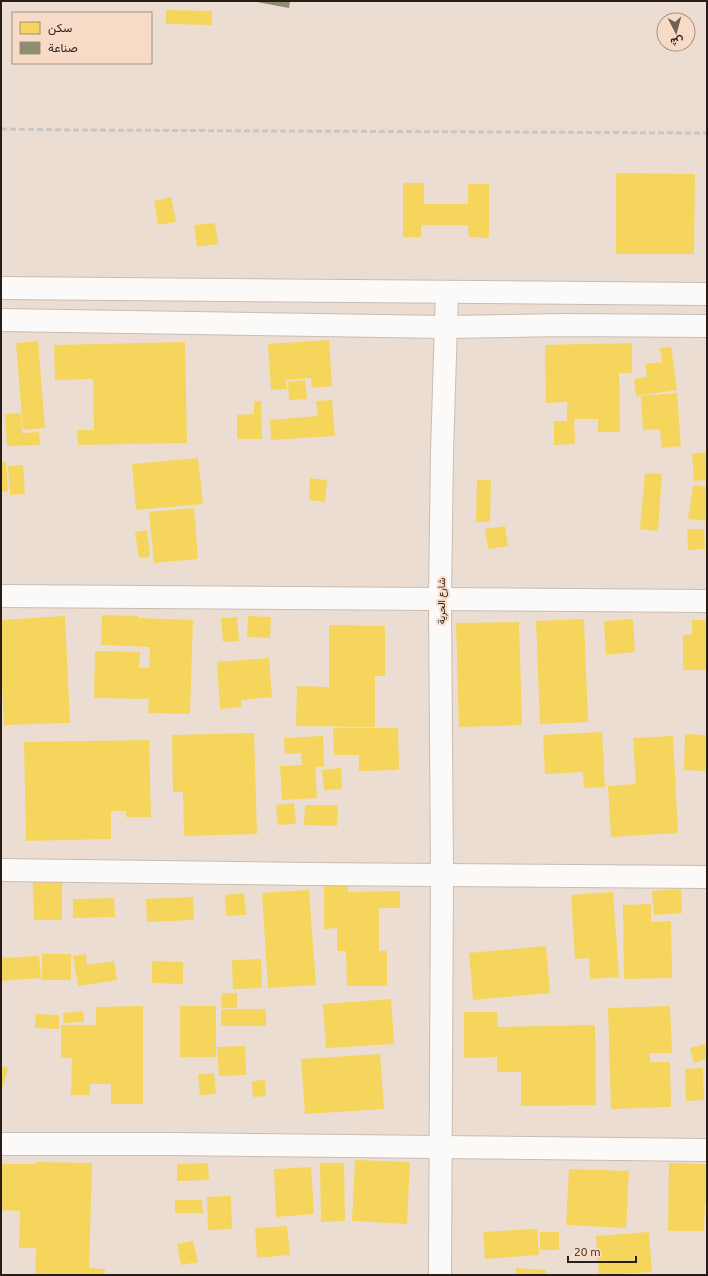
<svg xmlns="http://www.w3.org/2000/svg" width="708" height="1276" font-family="Ubuntu,Vazirmatn,sans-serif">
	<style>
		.homes { fill: #f6d55c }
		.industry { fill: #8c8c6e }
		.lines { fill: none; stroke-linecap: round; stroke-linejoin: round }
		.street-casing { stroke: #c8bcb3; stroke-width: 24 }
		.secondary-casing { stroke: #c8bcb3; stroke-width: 24 }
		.street { stroke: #fcfaf8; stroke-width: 22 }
		.secondary { stroke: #fcfaf8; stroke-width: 22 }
		.rail { stroke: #cac6c4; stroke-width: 3; stroke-dasharray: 6 3; stroke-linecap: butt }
		.labels { text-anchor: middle; stroke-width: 4; stroke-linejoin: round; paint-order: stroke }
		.street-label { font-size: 10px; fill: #281e17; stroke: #f7dbc7 }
	</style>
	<rect width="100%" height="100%" fill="#ecddd2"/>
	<g class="homes">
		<polygon points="166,10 212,11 212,25 166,24"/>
		<polygon points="616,173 695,174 694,254 616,254"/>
		<polygon points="403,183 424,183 424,204 468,204 468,184 489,184 489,238 469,237 468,225 421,225 421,237 403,237"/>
		<polygon points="171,197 176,222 158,225 154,201"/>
		<polygon points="215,223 218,244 197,247 194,225"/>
		<polygon points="329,340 332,386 312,388 311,378 286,380 287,389 271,390 268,344"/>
		<polygon points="38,341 45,428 23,430 16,343"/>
		<polygon points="185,342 187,443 78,445 77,430 94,430 93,379 55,380 54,345"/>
		<polygon points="632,343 632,373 619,373 620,432 598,432 598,419 574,419 575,444 554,445 554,421 567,421 567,402 546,403 545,345"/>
		<polygon points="671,347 677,390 636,396 634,379 647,377 645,364 662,362 660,348"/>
		<polygon points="305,380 307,399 289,400 288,382"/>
		<polygon points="677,393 681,446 662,448 660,429 643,430 641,396"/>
		<polygon points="332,400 335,436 271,440 270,420 318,416 316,401"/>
		<polygon points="254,401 261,401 262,439 237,439 237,415 254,414"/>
		<polygon points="21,413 22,433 39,432 40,445 7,446 5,414"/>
		<polygon points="707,452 707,480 694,481 692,454"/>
		<polygon points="198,458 203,504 136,510 132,464"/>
		<polygon points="1,462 6,462 8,491 1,492"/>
		<polygon points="23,465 25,494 10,495 8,466"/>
		<polygon points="645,473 662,474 658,531 640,529"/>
		<polygon points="310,478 327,480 325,502 309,500"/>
		<polygon points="477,480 491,480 490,522 476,522"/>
		<polygon points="693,485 707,487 707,521 688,519"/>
		<polygon points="194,508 198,559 154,563 149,512"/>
		<polygon points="505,526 508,546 488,549 485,529"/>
		<polygon points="687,529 704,529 705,549 688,550"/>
		<polygon points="147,530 150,557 139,558 135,532"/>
		<polygon points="102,615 138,616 138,618 193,620 190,714 148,713 149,699 94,698 95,651 140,652 139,668 149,668 150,647 101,645"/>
		<polygon points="65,616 70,723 4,725 1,663 1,620"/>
		<polygon points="248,616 271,617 270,638 247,637"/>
		<polygon points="237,617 239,641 223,642 221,618"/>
		<polygon points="584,619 588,722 540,724 536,621"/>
		<polygon points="633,619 635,652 606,655 604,621"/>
		<polygon points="692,620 707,620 707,670 683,670 683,635 692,635"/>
		<polygon points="519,622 522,725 459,727 456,623"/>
		<polygon points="329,625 385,626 385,676 375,676 375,727 296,726 297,686 329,687"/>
		<polygon points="269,658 272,697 241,700 242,707 220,709 217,662"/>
		<polygon points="333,728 398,728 399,770 359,771 359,755 334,755"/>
		<polygon points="602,732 605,787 584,788 583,772 545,774 543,735"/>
		<polygon points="254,733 257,834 184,836 183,792 173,792 172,735"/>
		<polygon points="685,734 707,735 707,771 684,770"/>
		<polygon points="323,736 324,767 315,767 317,798 282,800 280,766 302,765 301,753 285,754 284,738"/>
		<polygon points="673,736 678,833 611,837 608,786 636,784 633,738"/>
		<polygon points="149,740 151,817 126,817 126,811 111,811 111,839 26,841 24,742"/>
		<polygon points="341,768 342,789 324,790 322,770"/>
		<polygon points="294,803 296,824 278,825 276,805"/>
		<polygon points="305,805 338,805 337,826 304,825"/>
		<polygon points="33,882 62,882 62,920 34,920"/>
		<polygon points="324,884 348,884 348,892 400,891 400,908 379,908 379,951 387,951 387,986 347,986 346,951 337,951 337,928 324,929"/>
		<polygon points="681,889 682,913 654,915 652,891"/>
		<polygon points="309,890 316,985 268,988 262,893"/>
		<polygon points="613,892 619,977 590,979 589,958 575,959 571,895"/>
		<polygon points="244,893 246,915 226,916 225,895"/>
		<polygon points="193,897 194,920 147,922 146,899"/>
		<polygon points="114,898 115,917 73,918 73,899"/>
		<polygon points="651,904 651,922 671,921 672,978 624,979 623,905"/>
		<polygon points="546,946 550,993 473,1000 469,953"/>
		<rect x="42" y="954" width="29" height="26"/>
		<polygon points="86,954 87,965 114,961 117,980 78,986 73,956"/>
		<polygon points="39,956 41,978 1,981 1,958"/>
		<polygon points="261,959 262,988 233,989 232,960"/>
		<polygon points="152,961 183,962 183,984 152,983"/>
		<polygon points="222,993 237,993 237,1008 221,1008"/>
		<polygon points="391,999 394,1044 326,1048 323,1004"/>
		<polygon points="143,1006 143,1104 111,1104 111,1084 90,1084 90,1095 71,1095 72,1058 61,1058 61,1025 96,1025 96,1007"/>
		<rect x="180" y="1006" width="36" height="51"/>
		<polygon points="670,1006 672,1053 650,1053 650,1062 670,1062 671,1107 611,1109 608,1008"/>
		<rect x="221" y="1009" width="45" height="17"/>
		<polygon points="83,1011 84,1022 64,1023 63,1013"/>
		<polygon points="464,1012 497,1012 498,1027 595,1025 596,1105 521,1106 521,1072 497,1072 497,1057 464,1058"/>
		<polygon points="36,1014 59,1015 59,1029 35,1028"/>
		<polygon points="705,1044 707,1059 694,1063 690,1048"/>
		<polygon points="245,1046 246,1075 219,1076 217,1047"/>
		<polygon points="380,1054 384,1109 305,1114 301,1059"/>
		<polygon points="1,1066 8,1068 1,1092"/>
		<polygon points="703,1068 704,1100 686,1101 685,1069"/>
		<polygon points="214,1073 216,1094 200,1095 198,1074"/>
		<polygon points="265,1080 266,1096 253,1097 252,1081"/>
		<polygon points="355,1160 410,1162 407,1224 352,1221"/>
		<polygon points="35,1162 92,1163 89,1268 105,1269 104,1275 35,1275 36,1248 19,1248 20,1211 1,1210 1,1164 35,1164"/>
		<polygon points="208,1163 209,1180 177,1181 177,1164"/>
		<polygon points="320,1163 344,1163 345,1221 321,1222"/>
		<polygon points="669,1163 707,1164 707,1203 705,1202 704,1231 668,1231"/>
		<polygon points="311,1167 314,1214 276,1217 274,1169"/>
		<polygon points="569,1169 629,1171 626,1228 566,1225"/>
		<polygon points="231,1196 232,1229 208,1230 207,1197"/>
		<polygon points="175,1200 202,1200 203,1213 175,1213"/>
		<polygon points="287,1226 290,1255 257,1258 255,1228"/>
		<polygon points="537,1229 539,1255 485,1259 483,1232"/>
		<rect x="540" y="1232" width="19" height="18"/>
		<polygon points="649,1232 652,1272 599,1275 596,1236"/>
		<polygon points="193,1241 198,1262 181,1265 177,1244"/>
		<polygon points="516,1268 546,1270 545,1275 516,1275"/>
	</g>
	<polygon class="industry" points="252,1 290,1 289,8"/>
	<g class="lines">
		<g class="street-casing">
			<g id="street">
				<polyline points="1,596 707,601"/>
				<polyline points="1,870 308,874 707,877"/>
				<polyline points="1,1144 169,1144 707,1150"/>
				<polyline points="440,1275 442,875 440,599 442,452 447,292"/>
			</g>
		</g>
		<g class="secondary-casing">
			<g id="secondary">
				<polyline points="1,288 707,294"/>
				<polyline points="1,320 446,327 563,325 707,326"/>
			</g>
		</g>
		<use href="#street" class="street"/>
		<use href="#secondary" class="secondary"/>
		<polyline class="rail" points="1,129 75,130 707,133"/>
	</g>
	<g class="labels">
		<g class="street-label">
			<text transform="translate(441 601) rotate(-90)" y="4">شارع الحرية</text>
		</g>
	</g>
	<rect width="708" height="1276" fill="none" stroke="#281e17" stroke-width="4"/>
	<rect x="12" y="12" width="140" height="52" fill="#f7dbc7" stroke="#a48f81"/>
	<rect x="20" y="22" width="20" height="12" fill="#f6d55c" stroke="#a48f81"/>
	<text x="48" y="32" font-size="12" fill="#281e17">سكن</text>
	<rect x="20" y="42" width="20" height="12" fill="#8c8c6e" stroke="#a48f81"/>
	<text x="48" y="52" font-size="12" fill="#281e17">صناعة</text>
	<g transform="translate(676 32) rotate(174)"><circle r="19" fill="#f7dbc7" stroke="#a48f81"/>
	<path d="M0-3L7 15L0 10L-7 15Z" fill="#6d6158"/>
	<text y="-6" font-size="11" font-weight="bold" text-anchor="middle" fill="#281e17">ش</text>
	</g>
	<path d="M568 1256v6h68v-6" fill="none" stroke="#281e17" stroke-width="2"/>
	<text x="574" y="1256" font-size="12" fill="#281e17" stroke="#f7dbc7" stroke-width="3" paint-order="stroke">20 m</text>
</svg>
